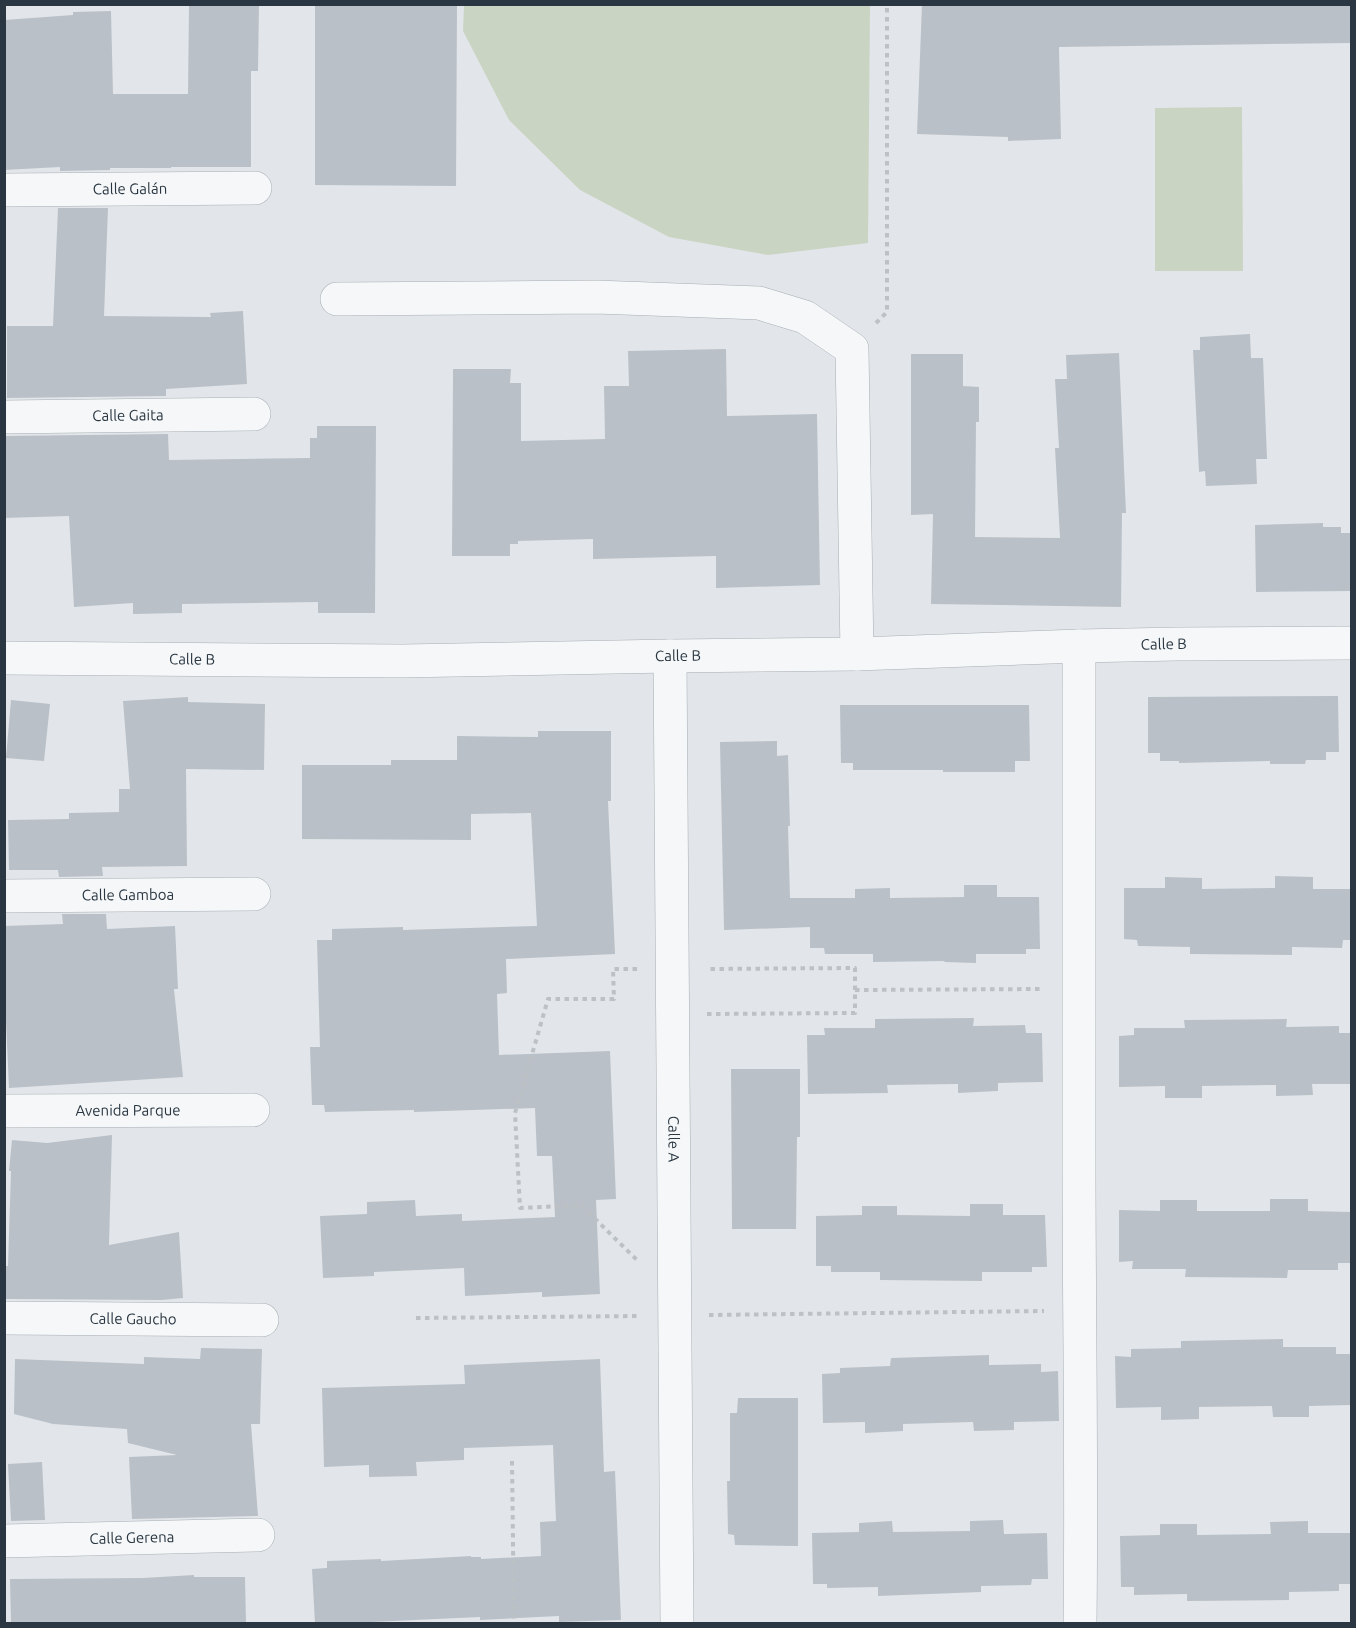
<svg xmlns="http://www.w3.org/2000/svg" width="1356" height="1628" font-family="Ubuntu,sans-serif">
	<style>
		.garden { fill: #cad4c3 }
		.building { fill: #b9c0c7 }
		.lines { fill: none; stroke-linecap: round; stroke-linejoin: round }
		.minor-casing { stroke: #a7aeb4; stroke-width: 34 }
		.path { stroke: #bcc1c5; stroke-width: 4; stroke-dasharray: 4.5 4.5; stroke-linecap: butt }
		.minor { stroke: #f5f7f8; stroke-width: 33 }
		.labels { text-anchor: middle; stroke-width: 5; stroke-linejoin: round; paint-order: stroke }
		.street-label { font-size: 15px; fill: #2a3742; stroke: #f2f5f7 }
	</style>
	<rect width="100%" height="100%" fill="#e2e6ea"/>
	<g class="garden">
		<polygon points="464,5 870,5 868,243 768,255 669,237 580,190 509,120 463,31"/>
		<polygon points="1242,107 1243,271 1155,271 1155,108"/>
	</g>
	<g class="building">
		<polygon points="189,4 259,4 258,71 251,71 251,167 171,167 171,168 110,168 110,170 60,171 60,167 4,170 4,20 73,15 73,12 111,11 113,94 188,94"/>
		<polygon points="315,4 457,4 456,186 315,185"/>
		<polygon points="922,4 1352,4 1352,43 1059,47 1061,139 1008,141 1008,137 917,134"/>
		<polygon points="58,208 108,208 104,316 211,317 210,313 243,311 247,384 166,389 166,396 7,398 7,326 53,326"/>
		<polygon points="1250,334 1251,358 1263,358 1267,459 1256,459 1257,484 1206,486 1205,471 1199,472 1193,350 1200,350 1200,337"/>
		<polygon points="726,349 727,416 817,414 820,585 716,588 716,556 593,559 593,539 518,541 518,544 510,544 510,556 452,556 453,369 511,369 510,383 521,383 521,441 605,439 604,386 629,386 628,351"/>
		<polygon points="1119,353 1126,513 1122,513 1121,607 931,604 933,514 911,515 911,354 963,354 963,386 979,387 979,422 976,422 975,537 1060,538 1055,448 1059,448 1055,379 1067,379 1066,355"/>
		<polygon points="317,426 376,426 375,613 318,613 318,602 182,604 182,613 133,614 133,603 74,607 69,516 4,518 4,436 168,434 169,460 310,458 310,438 317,438"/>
		<polygon points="1323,523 1323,527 1341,527 1341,533 1352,533 1352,591 1256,592 1255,525"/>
		<polygon points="1338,696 1339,752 1326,752 1326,760 1306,760 1305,764 1270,764 1270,761 1179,763 1179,761 1160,761 1160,753 1148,753 1148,697"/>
		<polygon points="188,697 188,702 265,704 264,770 186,769 187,866 102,867 103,876 59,877 58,870 9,870 8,820 69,819 69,813 119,812 119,789 130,789 123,701"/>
		<polygon points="11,700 50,704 44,761 6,758"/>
		<polygon points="840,705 1029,705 1030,761 1015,761 1015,772 943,772 943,770 853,770 853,763 841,763"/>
		<polygon points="538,731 611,731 611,801 608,801 615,954 506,959 507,993 497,994 499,1055 610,1051 616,1199 596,1200 600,1294 542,1297 542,1292 465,1296 464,1268 374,1272 374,1276 323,1278 320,1216 367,1214 367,1202 415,1200 416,1216 462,1214 462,1221 555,1217 552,1156 537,1156 535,1108 414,1112 414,1110 325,1112 324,1105 312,1105 310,1047 320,1047 317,940 332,940 332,929 403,927 403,930 537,926 531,813 471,814 471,840 302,839 302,765 391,765 391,760 457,760 457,736 538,737"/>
		<polygon points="777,741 777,756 788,755 790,826 788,826 790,898 855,898 855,889 890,888 890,898 964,897 964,885 997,885 997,897 1039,897 1040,949 1026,949 1026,954 976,954 976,963 944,962 945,961 873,962 873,954 825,954 824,948 810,948 810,927 724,930 720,742"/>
		<polygon points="1275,876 1313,877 1313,889 1352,889 1352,940 1343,940 1342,948 1292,947 1292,955 1190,954 1190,947 1138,946 1137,940 1124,939 1124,888 1165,888 1165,877 1202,878 1202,889 1275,888"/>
		<polygon points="62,914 106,914 107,929 175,926 178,989 174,989 183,1077 9,1088 4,976 4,926 63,924"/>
		<polygon points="974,1018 973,1026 1025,1025 1026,1033 1042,1033 1043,1082 998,1083 998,1091 958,1093 958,1084 887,1085 888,1093 808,1094 807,1035 825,1035 824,1028 875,1028 875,1019"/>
		<polygon points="1287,1019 1286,1027 1339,1026 1339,1033 1352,1033 1352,1084 1312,1084 1313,1095 1276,1096 1276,1085 1202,1086 1202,1098 1165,1098 1165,1086 1119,1087 1119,1036 1134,1035 1134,1028 1185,1028 1184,1020"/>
		<polygon points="731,1069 800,1069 800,1137 797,1137 796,1229 732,1229"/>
		<polygon points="112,1135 109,1245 179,1232 183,1298 162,1300 6,1299 6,1266 8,1266 11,1171 9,1171 12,1140 47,1143"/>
		<polygon points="1270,1199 1308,1199 1308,1211 1352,1212 1352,1263 1338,1263 1338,1270 1288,1270 1287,1278 1185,1277 1186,1269 1132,1269 1133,1261 1119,1262 1119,1210 1160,1211 1160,1200 1197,1200 1197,1211 1270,1211"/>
		<polygon points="970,1204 1003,1204 1003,1215 1045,1215 1047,1267 1032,1267 1032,1272 982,1272 982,1281 880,1280 880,1272 831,1272 831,1266 816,1266 816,1216 862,1215 862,1206 897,1206 897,1215 970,1216"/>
		<polygon points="1283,1339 1283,1347 1336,1347 1336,1354 1350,1354 1350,1405 1309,1406 1309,1417 1273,1417 1272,1406 1199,1407 1199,1419 1161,1420 1161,1407 1116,1408 1115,1356 1131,1357 1131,1349 1181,1348 1181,1341"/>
		<polygon points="201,1348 262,1349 260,1424 251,1424 258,1516 132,1519 129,1457 177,1455 128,1443 127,1429 53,1424 14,1414 15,1359 144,1364 144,1357 200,1359"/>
		<polygon points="989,1355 989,1365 1041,1364 1041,1372 1058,1371 1059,1421 1014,1422 1014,1430 974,1431 973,1422 903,1424 903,1431 865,1433 865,1422 823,1423 822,1374 840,1373 840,1368 890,1366 891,1358"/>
		<polygon points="600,1359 604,1472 615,1471 621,1620 559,1622 559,1616 480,1620 480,1617 350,1623 315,1623 312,1569 327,1568 327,1561 381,1559 381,1561 471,1556 471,1557 481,1557 481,1559 541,1556 540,1522 556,1521 553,1445 464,1448 464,1460 416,1462 417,1476 369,1477 369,1465 324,1467 322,1388 465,1384 464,1365"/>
		<polygon points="738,1398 798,1398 798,1546 735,1545 734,1535 728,1534 727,1481 730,1481 730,1413 737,1413"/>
		<polygon points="42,1462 45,1520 11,1521 8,1464"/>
		<polygon points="1003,1520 1004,1534 1047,1533 1048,1579 1032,1579 1031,1585 981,1586 981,1592 878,1596 878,1587 827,1588 827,1584 813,1584 812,1533 859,1532 859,1523 892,1521 893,1532 970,1531 970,1521"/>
		<polygon points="1308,1521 1308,1533 1352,1533 1352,1584 1339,1584 1339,1591 1289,1592 1289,1600 1187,1601 1187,1594 1134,1595 1134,1587 1121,1587 1120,1536 1160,1535 1160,1524 1197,1524 1197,1535 1271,1534 1270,1522"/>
		<polygon points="194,1575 194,1577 245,1577 246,1623 11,1623 10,1579 143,1578"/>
	</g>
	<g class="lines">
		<g class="minor-casing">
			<g id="minor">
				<path id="s1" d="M4,190L255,188"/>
				<polyline points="337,299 596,297 759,303 805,317 852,349 857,654"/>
				<path id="s2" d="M4,417L254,414"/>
				<path d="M1079,646C1080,816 1080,986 1079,1157C1079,1312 1082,1468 1080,1624"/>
				<path id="s3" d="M670,656L677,1624"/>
				<path id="s4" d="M4,658L403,661L670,656L857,654L1079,646L1177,644L1352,643"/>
				<path id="s5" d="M4,896L254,894"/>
				<path id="s6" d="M4,1111L253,1110"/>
				<path id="s7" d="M4,1318L262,1320"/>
				<path id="s8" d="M4,1541L258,1535"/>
			</g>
		</g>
		<g class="path">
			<polyline points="876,323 887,312 887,4"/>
			<polyline points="637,969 613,969 614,999 548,999 515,1113 520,1208 581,1205 638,1261"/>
			<polyline points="855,990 1044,989"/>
			<polyline points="707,1014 855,1013 855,968 708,969"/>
			<polyline points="709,1315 1044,1311"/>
			<polyline points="416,1318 639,1316"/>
			<polyline points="512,1461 514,1624"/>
		</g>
		<use href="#minor" class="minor"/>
	</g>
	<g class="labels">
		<g class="street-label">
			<text dy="5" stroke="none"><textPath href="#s1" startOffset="126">Calle Galán</textPath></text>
			<text dy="5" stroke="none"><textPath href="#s2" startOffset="124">Calle Gaita</textPath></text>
			<text dy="5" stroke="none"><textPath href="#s4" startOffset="1160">Calle B</textPath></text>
			<text dy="5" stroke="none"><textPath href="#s4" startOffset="674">Calle B</textPath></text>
			<text dy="5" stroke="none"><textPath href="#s4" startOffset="188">Calle B</textPath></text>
			<text dy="5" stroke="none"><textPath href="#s5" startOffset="124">Calle Gamboa</textPath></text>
			<text dy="5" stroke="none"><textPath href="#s6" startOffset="124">Avenida Parque</textPath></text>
			<text dy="5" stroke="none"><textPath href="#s3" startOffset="483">Calle A</textPath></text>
			<text dy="5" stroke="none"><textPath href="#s7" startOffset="129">Calle Gaucho</textPath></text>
			<text dy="5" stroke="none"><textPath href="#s8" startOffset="128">Calle Gerena</textPath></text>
		</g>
	</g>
	<rect width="1356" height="1628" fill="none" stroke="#2a3742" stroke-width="12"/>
</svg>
